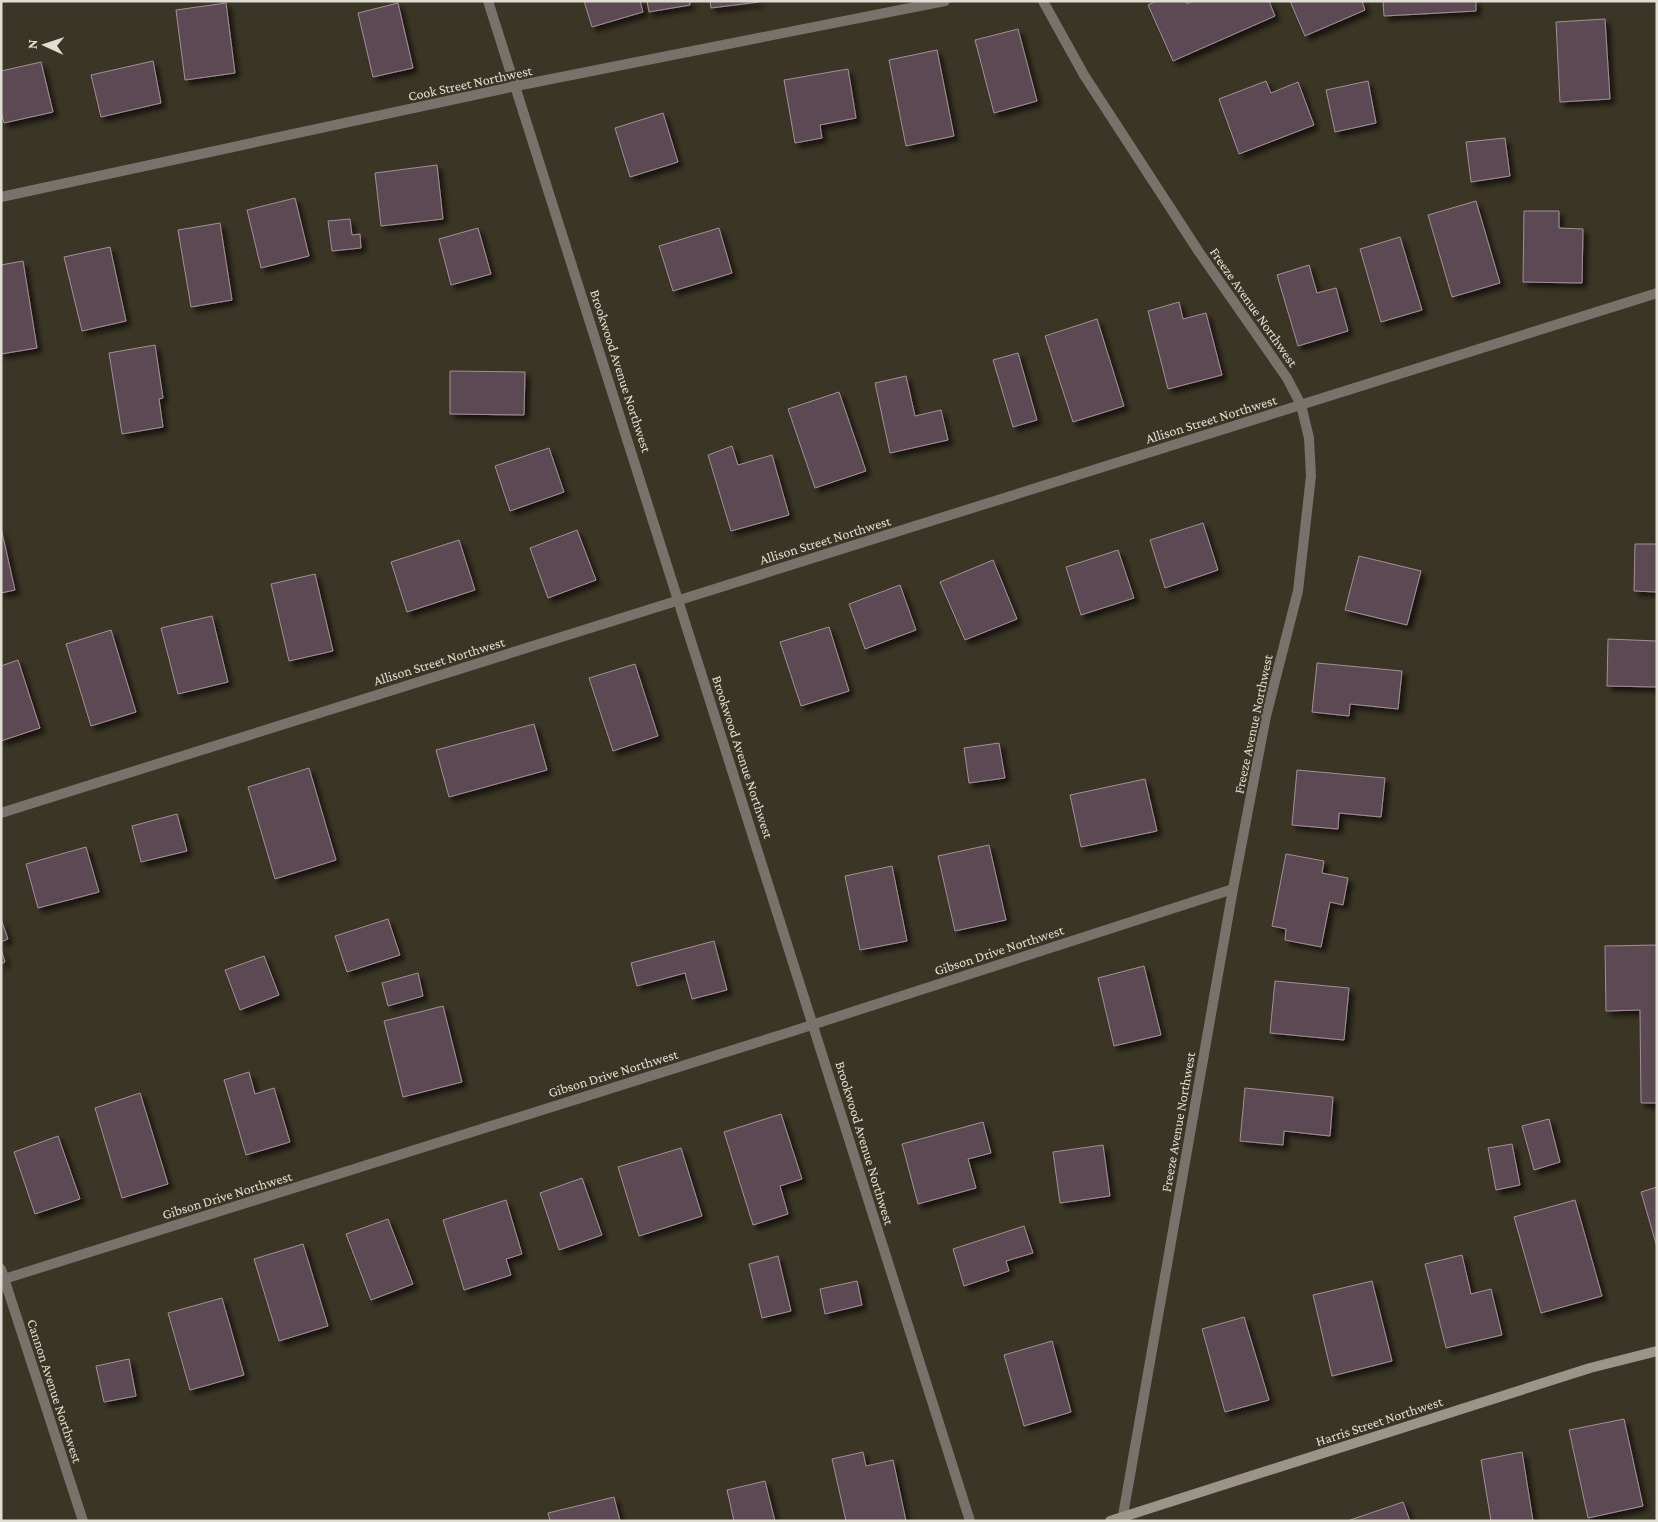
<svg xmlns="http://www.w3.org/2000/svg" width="1658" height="1522" font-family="'Crimson Pro',serif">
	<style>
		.building { fill: #5d4a52; stroke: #a38e97; filter: url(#shadow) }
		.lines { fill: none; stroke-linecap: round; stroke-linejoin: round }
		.street { stroke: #78726b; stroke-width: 10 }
		.secondary { stroke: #9c9489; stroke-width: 10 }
		.labels { text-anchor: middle; stroke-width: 4.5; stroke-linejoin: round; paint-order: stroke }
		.street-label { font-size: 14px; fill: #e0ddd3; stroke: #3b3525 }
	</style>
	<defs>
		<filter id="shadow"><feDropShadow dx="4.5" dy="4.5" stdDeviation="2.5" flood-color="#0009"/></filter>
	</defs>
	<rect width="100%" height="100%" fill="#3b3525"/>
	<g class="building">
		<polygon points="584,1 640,1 643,12 592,27"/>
		<polygon points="647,1 690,1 690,5 649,12"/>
		<polygon points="710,1 759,1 759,2 711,8"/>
		<polygon points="1156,1 1186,1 1187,4 1193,1 1269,1 1275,16 1173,61 1148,5"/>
		<polygon points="1290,1 1362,1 1365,10 1305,36"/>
		<polygon points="1383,1 1476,1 1476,11 1384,16"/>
		<polygon points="226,3 235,73 185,80 176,10"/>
		<polygon points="398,3 413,68 373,77 358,13"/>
		<polygon points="1605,19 1610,99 1560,102 1556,22"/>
		<polygon points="1018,29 1037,101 994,113 975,40"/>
		<polygon points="937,50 954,136 906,146 889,60"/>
		<polygon points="153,61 161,103 101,117 91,75"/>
		<polygon points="41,62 53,112 4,123 1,111 1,71"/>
		<polygon points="848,69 856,118 820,125 822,138 795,143 784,80"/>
		<polygon points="1266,81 1271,93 1298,82 1314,125 1239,154 1219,99"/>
		<polygon points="1368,81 1376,123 1335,132 1326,90"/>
		<polygon points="663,113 678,162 630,177 615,128"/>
		<polygon points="1505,138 1510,176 1471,182 1466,142"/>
		<polygon points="437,165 443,219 381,226 375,173"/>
		<polygon points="295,198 309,256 261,268 247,210"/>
		<polygon points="1476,201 1500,283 1452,297 1428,215"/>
		<polygon points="1524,211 1559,211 1559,228 1583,229 1582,283 1523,282"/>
		<polygon points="350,219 352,235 360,234 361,248 332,251 328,221"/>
		<polygon points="220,223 232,300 191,307 178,230"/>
		<polygon points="478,228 491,274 451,285 439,239"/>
		<polygon points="719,228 732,273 673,291 659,246"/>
		<polygon points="1400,237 1422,310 1381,322 1360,249"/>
		<polygon points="110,247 126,321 82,331 64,257"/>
		<polygon points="23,261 37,348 1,354 1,265"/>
		<polygon points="1309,265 1317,293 1336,288 1348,331 1298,346 1277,275"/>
		<polygon points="1179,302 1183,319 1206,313 1222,375 1168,389 1148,311"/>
		<polygon points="1097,319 1124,406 1073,422 1045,336"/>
		<polygon points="155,345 163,398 159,399 163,427 122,434 109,353"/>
		<polygon points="1018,353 1037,420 1013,427 993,360"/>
		<polygon points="450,371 525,372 524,415 450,414"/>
		<polygon points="906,376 915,416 941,410 948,440 890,453 875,383"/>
		<polygon points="839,392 866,471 815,488 788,409"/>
		<polygon points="732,446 738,465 772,455 789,515 731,531 708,455"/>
		<polygon points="549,448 564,492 510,511 495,466"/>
		<polygon points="1203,523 1218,570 1165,588 1150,540"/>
		<polygon points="1,528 15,590 1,593"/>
		<polygon points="577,530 596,580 548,598 530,548"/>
		<polygon points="459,540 475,590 407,612 391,562"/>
		<polygon points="1635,544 1657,544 1657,592 1634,591"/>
		<polygon points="1118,550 1134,598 1081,615 1066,567"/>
		<polygon points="1359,556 1421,571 1407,625 1345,610"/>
		<polygon points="993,560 1017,619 965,640 940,582"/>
		<polygon points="315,574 333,651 289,661 271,584"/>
		<polygon points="900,585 916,630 865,649 849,604"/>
		<polygon points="212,616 228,682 178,694 161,628"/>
		<polygon points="829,627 849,691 801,706 780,642"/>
		<polygon points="111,630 136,712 91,726 66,644"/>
		<polygon points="1608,639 1657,641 1657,687 1607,686"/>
		<polygon points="18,660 40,728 1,741 1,666"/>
		<polygon points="1317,663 1402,671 1398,709 1350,704 1349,716 1312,712"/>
		<polygon points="635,664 658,736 613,751 589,678"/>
		<polygon points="534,724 547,770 449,797 436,750"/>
		<polygon points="999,743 1005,778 969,783 964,748"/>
		<polygon points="309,768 336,860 275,879 248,787"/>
		<polygon points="1297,770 1385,778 1381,817 1339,813 1338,829 1292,825"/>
		<polygon points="1145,779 1157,831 1081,847 1070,795"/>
		<polygon points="177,814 187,851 141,862 132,826"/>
		<polygon points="989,845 1006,920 955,931 938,856"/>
		<polygon points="86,847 99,892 38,908 26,864"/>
		<polygon points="1286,854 1324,861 1322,873 1348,878 1343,905 1330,902 1321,947 1285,940 1286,929 1272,926"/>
		<polygon points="892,866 907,941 860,950 845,876"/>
		<polygon points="1,919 8,939 1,942"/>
		<polygon points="388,919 400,955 347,972 335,936"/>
		<polygon points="714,941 727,990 692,999 685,973 637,986 631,963"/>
		<polygon points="1657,945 1657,1103 1641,1103 1640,1010 1606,1011 1605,946"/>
		<polygon points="1,949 5,962 1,964"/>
		<polygon points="264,956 279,995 240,1010 225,970"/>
		<polygon points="1144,966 1161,1035 1114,1046 1098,978"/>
		<polygon points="418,973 423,996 388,1006 382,983"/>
		<polygon points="1275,981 1349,988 1344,1040 1270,1033"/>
		<polygon points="443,1006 462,1082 403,1097 384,1021"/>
		<polygon points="249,1072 255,1094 274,1088 290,1142 246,1155 224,1080"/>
		<polygon points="1245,1088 1333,1097 1330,1136 1284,1131 1283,1145 1240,1141"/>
		<polygon points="140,1093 168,1184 122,1198 95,1108"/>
		<polygon points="781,1114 802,1179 780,1186 788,1214 753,1225 724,1132"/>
		<polygon points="1549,1119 1560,1162 1534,1170 1522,1126"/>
		<polygon points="983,1122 991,1153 968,1159 976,1188 918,1204 902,1144"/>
		<polygon points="58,1136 80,1199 35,1214 14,1152"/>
		<polygon points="1512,1144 1520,1185 1496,1190 1488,1148"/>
		<polygon points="1103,1145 1110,1196 1060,1203 1053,1152"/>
		<polygon points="681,1148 702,1216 639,1236 618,1167"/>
		<polygon points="582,1178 602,1235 559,1250 540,1193"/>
		<polygon points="1657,1187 1657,1247 1641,1192"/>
		<polygon points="506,1200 522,1254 506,1259 511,1275 464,1290 443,1220"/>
		<polygon points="1575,1200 1602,1296 1541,1313 1514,1217"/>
		<polygon points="388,1219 413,1284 371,1300 346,1234"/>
		<polygon points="1024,1226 1033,1253 1006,1261 1009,1271 964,1286 953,1249"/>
		<polygon points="303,1244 328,1326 279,1341 254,1259"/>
		<polygon points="1462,1255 1471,1294 1491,1289 1502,1335 1446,1348 1425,1264"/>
		<polygon points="778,1256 791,1311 762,1318 749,1264"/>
		<polygon points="857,1281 862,1305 825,1314 820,1289"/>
		<polygon points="1372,1281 1392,1361 1332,1376 1313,1295"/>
		<polygon points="222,1298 244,1375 190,1390 168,1313"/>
		<polygon points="1244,1317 1269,1400 1225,1412 1202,1329"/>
		<polygon points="1052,1341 1071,1412 1024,1426 1004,1355"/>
		<polygon points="129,1359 136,1396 104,1402 96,1366"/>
		<polygon points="1624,1419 1643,1506 1588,1518 1569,1430"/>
		<polygon points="863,1452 866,1466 893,1460 906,1521 846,1521 832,1459"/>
		<polygon points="1522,1452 1533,1521 1491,1521 1481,1460"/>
		<polygon points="765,1481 775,1521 734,1521 727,1490"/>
		<polygon points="614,1497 620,1521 550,1521 548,1513"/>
		<polygon points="1403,1502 1410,1521 1350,1521 1350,1520"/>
	</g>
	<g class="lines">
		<g class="street">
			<polyline points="488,1 970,1521"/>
			<polyline points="1043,1 1084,75 1199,252 1287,378 1301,405 1309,438 1311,476 1298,591 1266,716 1233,889 1122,1521"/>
			<polyline points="1,197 516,86 945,1"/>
			<polyline points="1,813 1657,293"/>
			<polyline points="1,1269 83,1521"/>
			<polyline points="1,1280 790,1032 1233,889"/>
		</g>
		<polyline class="secondary" points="1110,1521 1590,1368 1657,1351"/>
	</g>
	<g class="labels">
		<g class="street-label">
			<text transform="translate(470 83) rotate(-12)" y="5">Cook Street Northwest</text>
			<text transform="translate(1254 307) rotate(55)" y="5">Freeze Avenue Northwest</text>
			<text transform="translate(621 371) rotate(72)" y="5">Brookwood Avenue Northwest</text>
			<text transform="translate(1211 419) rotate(-17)" y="5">Allison Street Northwest</text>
			<text transform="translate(825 540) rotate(-17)" y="5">Allison Street Northwest</text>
			<text transform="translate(439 661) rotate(-17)" y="5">Allison Street Northwest</text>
			<text transform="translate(1253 724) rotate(-78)" y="5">Freeze Avenue Northwest</text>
			<text transform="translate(743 757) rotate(72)" y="5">Brookwood Avenue Northwest</text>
			<text transform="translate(999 950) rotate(-18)" y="5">Gibson Drive Northwest</text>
			<text transform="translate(613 1073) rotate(-17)" y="5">Gibson Drive Northwest</text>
			<text transform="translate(1178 1122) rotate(-80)" y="5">Freeze Avenue Northwest</text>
			<text transform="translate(865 1143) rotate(73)" y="5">Brookwood Avenue Northwest</text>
			<text transform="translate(227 1195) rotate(-17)" y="5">Gibson Drive Northwest</text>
			<text transform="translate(55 1391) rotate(72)" y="5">Cannon Avenue Northwest</text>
			<text transform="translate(1379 1421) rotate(-18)" y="5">Harris Street Northwest</text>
		</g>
	</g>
	<rect width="1658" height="1522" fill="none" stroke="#e0ddd3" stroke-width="5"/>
	<g transform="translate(45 45) rotate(273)" stroke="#3b3525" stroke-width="4" paint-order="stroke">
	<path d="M0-4L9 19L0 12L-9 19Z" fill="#e0ddd3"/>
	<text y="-8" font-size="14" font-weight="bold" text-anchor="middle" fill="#e0ddd3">N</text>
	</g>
</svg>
